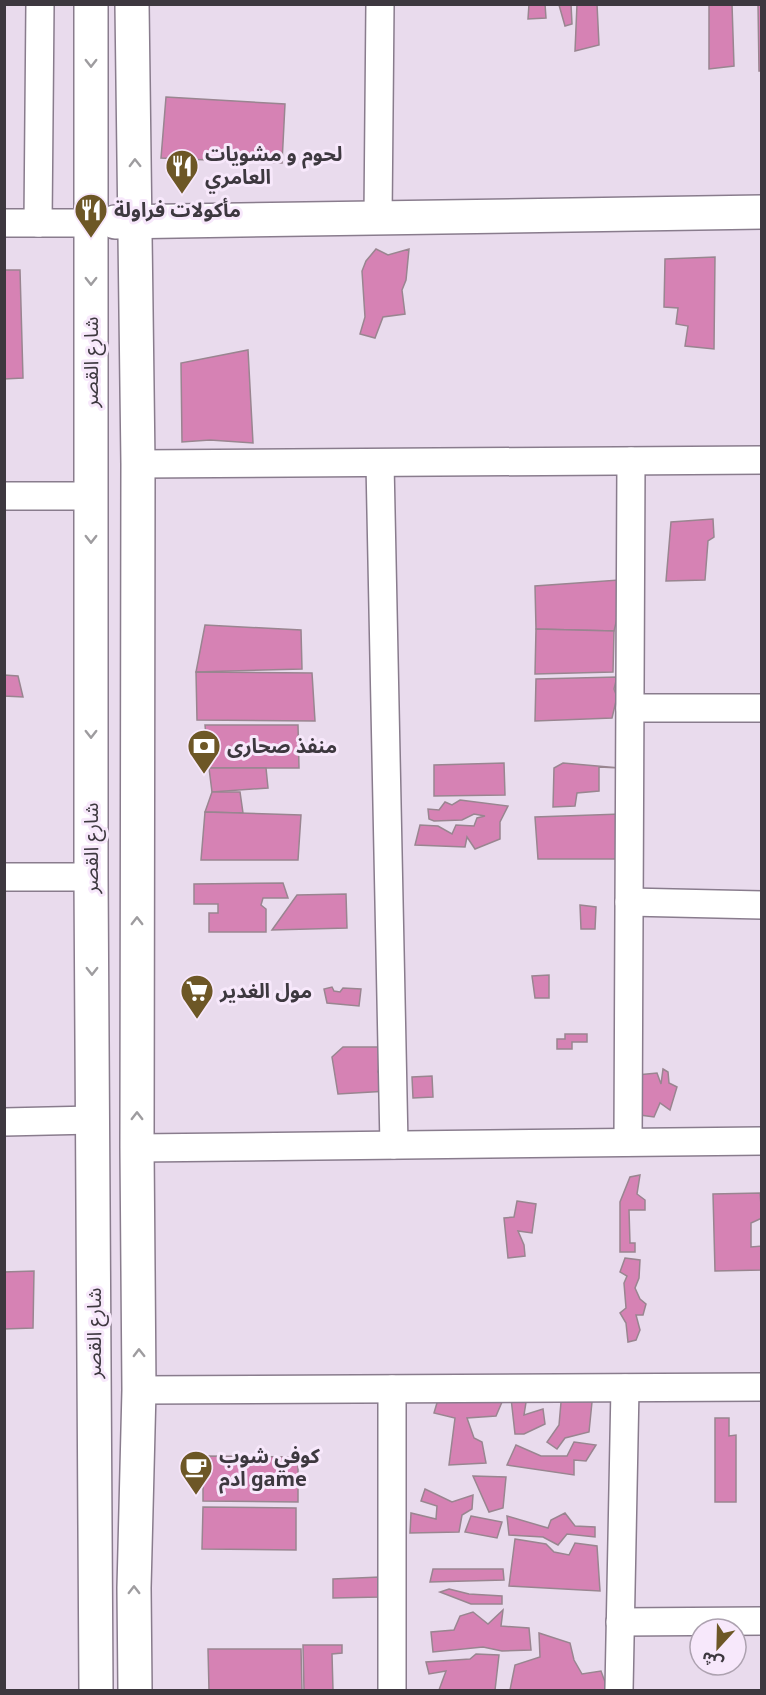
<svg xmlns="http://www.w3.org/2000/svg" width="766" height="1695" font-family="'Noto Sans','Noto Sans Arabic',sans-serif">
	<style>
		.building { fill: #d682b4; stroke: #998590; stroke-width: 1.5 }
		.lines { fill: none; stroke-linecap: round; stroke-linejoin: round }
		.street-casing { stroke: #897c8d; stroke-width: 30 }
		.secondary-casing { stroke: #897c8d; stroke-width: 36 }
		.street { stroke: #fff; stroke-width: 27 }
		.secondary { stroke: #fff; stroke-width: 33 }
		.oneway { stroke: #9e9c9f }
		.labels { text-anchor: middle; stroke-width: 6; stroke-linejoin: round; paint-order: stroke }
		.poi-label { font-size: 20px; font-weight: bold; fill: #3d383f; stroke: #f7e8fb; text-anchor: start }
		.street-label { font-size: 20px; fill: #3d383f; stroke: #f7e8fb }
	</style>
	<rect width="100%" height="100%" fill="#e9dbed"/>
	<g class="building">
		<polygon points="529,4 545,4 546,18 528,19"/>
		<polygon points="557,4 571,4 572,24 565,26 559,5"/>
		<polygon points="577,4 597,4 599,45 575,51"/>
		<polygon points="709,4 732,4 734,66 709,69"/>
		<polygon points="758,4 762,4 762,71 759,71"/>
		<polygon points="166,97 285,104 282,163 161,158"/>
		<polygon points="376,249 388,255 409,249 406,280 402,290 405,314 383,317 375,338 360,334 365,317 362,271 366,261"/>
		<polygon points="715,257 714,349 685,346 688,326 676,324 678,308 664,307 665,259"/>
		<polygon points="4,270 20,270 23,378 4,379"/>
		<polygon points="248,350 253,443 210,440 182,442 181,363"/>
		<polygon points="713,519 714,537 708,541 705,580 666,581 671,522"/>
		<polygon points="619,580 620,606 614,631 536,629 535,586"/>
		<polygon points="205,625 301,630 302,669 196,672"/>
		<polygon points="536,629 614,631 613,672 535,674"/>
		<polygon points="196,672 312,673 315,721 197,720"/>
		<polygon points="4,675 18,676 23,697 4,696"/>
		<polygon points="617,677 614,689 617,697 612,718 535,721 536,679"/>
		<polygon points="205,725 298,725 299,768 209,768"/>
		<polygon points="504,763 505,795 434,796 434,765"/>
		<polygon points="563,763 620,768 599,767 599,791 577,793 575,806 553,807 554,768"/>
		<polygon points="209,768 266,768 268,788 212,792"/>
		<polygon points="212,792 240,792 243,813 205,812"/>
		<polygon points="460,800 508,806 500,822 500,839 475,849 467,837 465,847 415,845 420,825 438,826 452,834 456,825 474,826 477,818 485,816 474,814 462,820 434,821 429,819 428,809 439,810 445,802 452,805"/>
		<polygon points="205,812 301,815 298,860 201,860"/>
		<polygon points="621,814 619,859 538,859 535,817"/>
		<polygon points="283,883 288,898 263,898 261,905 266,909 266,932 209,932 209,913 218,913 218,904 194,904 194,884"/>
		<polygon points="346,894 347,928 272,930 297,895"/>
		<polygon points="580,905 596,907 595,929 581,929"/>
		<polygon points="549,975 549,998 535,998 532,976"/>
		<polygon points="332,987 334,991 340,992 343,988 361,989 359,1006 327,1003 324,989"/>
		<polygon points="565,1034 587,1034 587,1042 572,1042 572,1049 557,1049 557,1039 565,1039"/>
		<polygon points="343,1047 385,1047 378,1072 388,1091 338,1094 332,1057"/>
		<polygon points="663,1069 668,1072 669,1083 677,1087 670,1110 660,1103 654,1117 640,1115 637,1075 657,1073 661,1084"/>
		<polygon points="432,1076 433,1097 413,1098 412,1077"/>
		<polygon points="640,1175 637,1194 645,1200 645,1210 629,1210 630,1243 635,1243 635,1252 620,1252 620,1202 630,1177"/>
		<polygon points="760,1193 762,1218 751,1223 751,1247 762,1246 762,1270 715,1271 713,1194"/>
		<polygon points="517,1201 536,1204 532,1233 518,1231 524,1245 525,1256 508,1258 504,1218 514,1217"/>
		<polygon points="625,1258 640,1260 639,1278 635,1288 640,1299 646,1304 643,1315 636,1315 640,1330 636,1340 628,1342 626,1323 620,1313 626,1308 624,1283 627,1276 620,1272"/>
		<polygon points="34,1271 33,1328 4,1329 4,1272"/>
		<polygon points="562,1391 593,1392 589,1432 565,1438 557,1449 547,1442 559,1425"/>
		<polygon points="505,1395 496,1416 467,1418 474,1438 482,1442 486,1463 449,1465 455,1418 434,1413 439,1396"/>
		<polygon points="527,1396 524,1415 543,1409 545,1424 524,1434 515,1434 511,1398"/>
		<polygon points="715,1418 729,1418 729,1436 736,1435 736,1502 715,1502"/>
		<polygon points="574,1442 596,1445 586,1461 574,1460 574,1475 507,1465 516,1445 541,1456 567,1456"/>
		<polygon points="203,1456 298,1457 298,1502 203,1501"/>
		<polygon points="473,1476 506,1477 503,1508 489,1512"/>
		<polygon points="425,1489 452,1502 473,1495 472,1509 462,1515 459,1532 410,1533 411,1513 436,1519 437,1506 421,1501"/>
		<polygon points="203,1507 296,1508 296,1550 202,1549"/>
		<polygon points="565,1513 575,1526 595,1527 595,1537 567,1534 558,1545 543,1537 509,1535 507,1516 548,1528 551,1520"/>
		<polygon points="471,1516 502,1522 497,1538 465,1532"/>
		<polygon points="515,1539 546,1544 554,1552 569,1555 575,1543 597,1546 600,1591 509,1586"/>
		<polygon points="433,1569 503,1569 504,1580 430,1582"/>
		<polygon points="380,1577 380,1597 333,1598 333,1579"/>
		<polygon points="449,1589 469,1594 502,1596 502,1604 471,1604 440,1592"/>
		<polygon points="503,1610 501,1626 529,1628 531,1650 502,1651 483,1647 433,1652 431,1632 454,1630 460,1616 473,1612 488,1624"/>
		<polygon points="539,1633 570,1643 574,1660 582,1674 601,1671 608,1690 510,1690 515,1665 540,1657"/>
		<polygon points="303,1645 342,1645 342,1653 332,1654 333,1690 304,1690"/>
		<polygon points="208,1649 301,1649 302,1690 209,1690"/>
		<polygon points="476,1654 499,1655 495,1690 439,1690 446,1671 429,1674 426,1662 470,1659"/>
	</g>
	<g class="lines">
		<g class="street-casing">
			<g id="street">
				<polyline points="378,217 380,4"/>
				<polyline points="4,223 91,223"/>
				<polyline points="38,223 40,4"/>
				<polyline points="380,463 394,1145"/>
				<polyline points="138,464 762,460"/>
				<polyline points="4,496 91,496"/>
				<polyline points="630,708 762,708"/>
				<polyline points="4,877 91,877"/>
				<polyline points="629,902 762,905"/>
				<polyline points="4,1122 93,1120"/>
				<polyline points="628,1142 631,461"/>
				<polyline points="137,1148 762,1141"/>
				<polyline points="392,1389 392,1690"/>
				<polyline points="139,1390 762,1387"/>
				<polyline points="620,1622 762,1621"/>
				<polyline points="619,1690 625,1388"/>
			</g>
		</g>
		<g class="secondary-casing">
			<g id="secondary">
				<polyline points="91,4 91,877 96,1690"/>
				<polyline points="132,4 138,464 137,1148 139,1390 134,1588 135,1690"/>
				<polyline points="115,222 762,212"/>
			</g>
		</g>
		<use href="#street" class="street"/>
		<use href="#secondary" class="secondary"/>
	</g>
	<defs><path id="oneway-chevron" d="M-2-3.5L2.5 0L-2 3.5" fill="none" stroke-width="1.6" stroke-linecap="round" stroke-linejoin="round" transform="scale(1.5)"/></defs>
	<g class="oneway">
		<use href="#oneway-chevron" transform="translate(91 63) rotate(90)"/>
		<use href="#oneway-chevron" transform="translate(135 163) rotate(-91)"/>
		<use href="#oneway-chevron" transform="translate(91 281) rotate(90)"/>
		<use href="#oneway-chevron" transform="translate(91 539) rotate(90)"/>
		<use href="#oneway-chevron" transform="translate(91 734) rotate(90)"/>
		<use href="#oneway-chevron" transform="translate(137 921) rotate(-90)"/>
		<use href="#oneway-chevron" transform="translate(92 971) rotate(90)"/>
		<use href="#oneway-chevron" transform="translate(137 1116) rotate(-90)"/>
		<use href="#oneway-chevron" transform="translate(139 1353) rotate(-91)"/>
		<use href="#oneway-chevron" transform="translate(134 1590) rotate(-90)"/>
	</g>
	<defs>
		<g id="restaurant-pin" transform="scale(1.725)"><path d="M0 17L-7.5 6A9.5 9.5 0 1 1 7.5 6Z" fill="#6d5726" stroke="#f7e8fb"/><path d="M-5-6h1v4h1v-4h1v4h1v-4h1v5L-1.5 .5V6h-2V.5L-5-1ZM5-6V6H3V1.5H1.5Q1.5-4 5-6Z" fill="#fff"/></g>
		<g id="bank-pin" transform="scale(1.725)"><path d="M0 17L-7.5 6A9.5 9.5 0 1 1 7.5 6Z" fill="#6d5726" stroke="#f7e8fb"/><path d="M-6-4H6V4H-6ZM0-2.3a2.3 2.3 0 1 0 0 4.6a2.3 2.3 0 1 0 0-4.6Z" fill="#fff"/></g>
		<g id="supermarket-pin" transform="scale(1.725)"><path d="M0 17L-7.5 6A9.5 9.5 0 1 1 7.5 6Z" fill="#6d5726" stroke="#f7e8fb"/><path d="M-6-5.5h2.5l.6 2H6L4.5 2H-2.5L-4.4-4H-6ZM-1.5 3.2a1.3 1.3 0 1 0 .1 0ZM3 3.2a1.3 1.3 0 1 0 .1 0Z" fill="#fff"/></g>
		<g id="cafe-pin" transform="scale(1.725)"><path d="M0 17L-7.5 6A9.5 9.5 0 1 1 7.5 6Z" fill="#6d5726" stroke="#f7e8fb"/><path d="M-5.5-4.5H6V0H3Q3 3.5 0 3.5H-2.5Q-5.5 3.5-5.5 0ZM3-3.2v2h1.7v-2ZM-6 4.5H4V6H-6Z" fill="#fff"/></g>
	</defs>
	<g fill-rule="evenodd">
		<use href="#restaurant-pin" x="182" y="166"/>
		<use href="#restaurant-pin" x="91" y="210"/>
		<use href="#bank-pin" x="204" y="746"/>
		<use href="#supermarket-pin" x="197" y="991"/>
		<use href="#cafe-pin" x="196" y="1467"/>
	</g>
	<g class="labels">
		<g class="poi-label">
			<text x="205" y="161">لحوم و مشويات<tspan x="205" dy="23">العامري</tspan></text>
			<text x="114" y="217">مأكولات فراولة</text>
			<text x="227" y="753">منفذ صحارى</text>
			<text x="220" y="998">مول الغدير</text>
			<text x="219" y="1463">كوفي شوب<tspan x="219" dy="23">ادم game</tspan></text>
		</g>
		<g class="street-label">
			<text transform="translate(91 362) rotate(-90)" y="7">شارع القصر</text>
			<text transform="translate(91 848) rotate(-90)" y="7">شارع القصر</text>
			<text transform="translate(94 1333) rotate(-90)" y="7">شارع القصر</text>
		</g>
	</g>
	<rect width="766" height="1695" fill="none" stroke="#3d383f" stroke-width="12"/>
	<g transform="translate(718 1647) rotate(202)"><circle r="28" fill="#f7e8fb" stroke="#ada2b0" stroke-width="1.5"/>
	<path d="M0-4.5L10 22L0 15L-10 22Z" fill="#6d5726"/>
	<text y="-9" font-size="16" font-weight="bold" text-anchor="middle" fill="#3d383f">ش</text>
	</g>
</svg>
